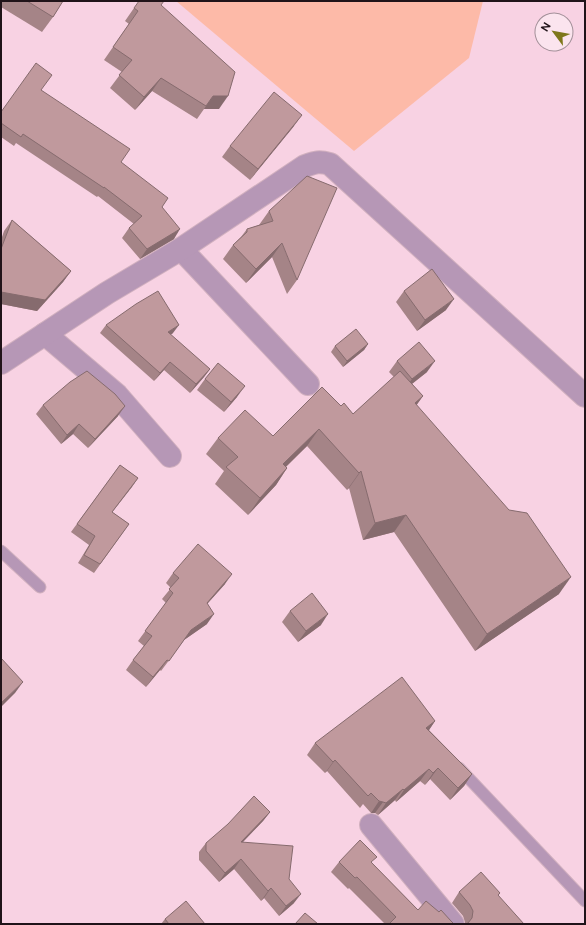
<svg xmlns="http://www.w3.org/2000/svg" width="586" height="925" font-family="Figtree,sans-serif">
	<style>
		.green { fill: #fdbaa8 }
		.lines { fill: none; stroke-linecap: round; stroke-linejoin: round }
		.lane-casing { stroke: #d1b0bf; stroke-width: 13 }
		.street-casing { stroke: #d1b0bf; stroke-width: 24 }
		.lane { stroke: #b697b6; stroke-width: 11 }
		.street { stroke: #b697b6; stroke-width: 22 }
		.wall { fill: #a58487 }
		.shaded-wall { fill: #866b6e }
		.building { fill: #c0999d; stroke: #866b6e }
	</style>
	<rect width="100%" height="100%" fill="#f8d2e3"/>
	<polygon class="green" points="176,1 483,1 469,58 354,151"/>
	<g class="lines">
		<g class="lane-casing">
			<g id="lane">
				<polyline points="1,551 40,587"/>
				<polyline points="459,768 585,901"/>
			</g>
		</g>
		<g class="street-casing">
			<g id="street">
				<polyline points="181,249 308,384"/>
				<polyline points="45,334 117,395 170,456"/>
				<path d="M1,363L107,293L181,249L305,166C316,162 319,161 330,164L585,396"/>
				<polyline points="371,825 453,924"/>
			</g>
		</g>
		<use href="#lane" class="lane"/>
		<use href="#street" class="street"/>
	</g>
	<g class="wall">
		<polygon points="1,1 63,1 53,17 42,32 1,7"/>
		<polygon points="161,5 219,109 204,109 197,119 152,91 135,110 110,88 122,72 104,60 129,24 125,21 134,8"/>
		<polygon points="41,90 121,162 162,207 174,239 140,259 122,238 129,228 134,224 98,196 97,197 16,143 14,146 1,137 1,112"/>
		<polygon points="294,126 250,180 222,157 230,146"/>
		<polygon points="269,211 297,280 287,294 272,257 246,283 223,259 233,245 241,237 247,229 259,225"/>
		<polygon points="12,220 71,271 63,282 37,311 1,304 1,240 4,231"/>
		<polygon points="404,291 446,310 417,331 396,302"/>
		<polygon points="106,325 173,333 170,335 210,369 204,377 190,393 164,370 154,381 100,333"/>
		<polygon points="368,344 364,350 343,367 331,352 335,346"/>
		<polygon points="397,361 427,372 412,384 423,396 416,405 559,594 475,651 394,532 363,540 349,488 347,490 307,446 286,467 287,468 276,485 248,515 215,484 224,471 206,454 218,438 273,436 341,406 353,414 394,377 389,372"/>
		<polygon points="205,379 237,397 224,412 197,390"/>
		<polygon points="43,405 118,416 88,448 73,434 61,444 36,414"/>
		<polygon points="120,465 138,478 112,512 129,524 94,573 78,563 89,545 71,532"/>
		<polygon points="173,573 225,584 207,604 207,624 184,640 161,671 160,670 146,687 126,670 133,660 144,646 138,641 166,603 162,599 171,588 166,583"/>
		<polygon points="290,611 321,625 298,642 282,622"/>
		<polygon points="435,721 429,730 472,774 464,786 450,800 430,779 425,785 420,781 396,802 395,800 378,815 375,813 371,813 363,804 360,808 327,771 325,773 307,755 315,743"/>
		<polygon points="270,812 263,821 243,842 289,879 294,903 279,916 264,898 261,901 234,869 219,882 199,860 199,852 206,843"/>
		<polygon points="339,862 372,863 418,910 439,912 454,924 385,924 349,888 348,889 331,872"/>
		<polygon points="459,892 500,893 498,896 524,924 465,924 465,922 463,916 452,903"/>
		<polygon points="165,919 205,924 161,924"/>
	</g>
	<g class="shaded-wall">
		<polygon points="161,78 152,91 135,110 144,97"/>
		<polygon points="213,96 228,96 219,109 204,109"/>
		<polygon points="302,115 294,126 250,180 258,169"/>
		<polygon points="180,229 174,239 140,259 147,249"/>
		<polygon points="282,243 272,257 246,283 256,269"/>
		<polygon points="71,271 63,282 37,311 1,304 1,292"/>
		<polygon points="454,299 446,310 417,331 425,320"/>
		<polygon points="179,325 173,333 162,341 168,332"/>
		<polygon points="368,344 364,350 343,367 347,361"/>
		<polygon points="435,361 427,372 404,390 412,379"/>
		<polygon points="170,362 164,370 154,381 160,373"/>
		<polygon points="210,369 204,377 190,393 196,384"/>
		<polygon points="245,386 237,397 224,412 231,402"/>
		<polygon points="423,396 411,413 415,403"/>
		<polygon points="125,406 118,416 88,448 95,439"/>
		<polygon points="79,424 73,434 61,444 67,435"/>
		<polygon points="319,429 307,446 271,481 283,464"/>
		<polygon points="287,468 276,485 248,515 260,498"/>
		<polygon points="361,471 349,488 347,490 359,473"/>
		<polygon points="138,478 132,487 106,520 112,512"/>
		<polygon points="406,515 394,532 363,540 375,523"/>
		<polygon points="232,574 225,584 199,613 207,603"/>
		<polygon points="571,577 559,594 475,651 487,634"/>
		<polygon points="214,614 207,624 184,640 161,671 191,630"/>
		<polygon points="328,614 321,625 298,642 306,631"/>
		<polygon points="167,660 160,670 146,687 153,677"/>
		<polygon points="23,682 15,693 1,707 1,703"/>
		<polygon points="435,721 427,733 426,728"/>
		<polygon points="335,760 327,771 325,773 333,762"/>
		<polygon points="438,768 430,779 425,785 433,773"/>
		<polygon points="429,769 420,781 396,802 404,790"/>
		<polygon points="472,774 464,786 450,800 458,788"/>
		<polygon points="403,789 395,800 378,815 386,803"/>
		<polygon points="379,801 383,802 375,813 371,813"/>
		<polygon points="270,812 263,821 234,851 241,842"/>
		<polygon points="241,859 234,869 219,882 225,873"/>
		<polygon points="271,888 264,898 261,901 268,891"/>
		<polygon points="301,894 294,903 279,916 286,906"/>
	</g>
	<g class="building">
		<polygon points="27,1 63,1 53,17"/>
		<polygon points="139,1 164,1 161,5 235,72 228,96 213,96 206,106 161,78 144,97 119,75 132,60 113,47 138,11 134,8"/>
		<polygon points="36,63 52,75 41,90 130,149 121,162 168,198 162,207 180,229 147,249 129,228 142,216 104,187 104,188 23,134 21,137 1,123 1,112"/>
		<polygon points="274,92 302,115 258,169 230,146"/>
		<polygon points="307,176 337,188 297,280 282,243 256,269 233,245 247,232 247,229 273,221 269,211"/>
		<polygon points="12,220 71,271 45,300 1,292 1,249"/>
		<polygon points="432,269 454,299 425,320 404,291"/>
		<polygon points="158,291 179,325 168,332 210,369 196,384 170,362 160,373 106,325 136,304"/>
		<polygon points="356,329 368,344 347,361 335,346"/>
		<polygon points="419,342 435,361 412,379 397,361"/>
		<polygon points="218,363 245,386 231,402 205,379"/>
		<polygon points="87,371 115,394 125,406 95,439 79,424 67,435 43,405 70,382"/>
		<polygon points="400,371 423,396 415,403 509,510 527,513 571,577 487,634 406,515 375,523 361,471 359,473 319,429 283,464 287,468 260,498 226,467 238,457 218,438 245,410 273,436 322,387 341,406 344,403 353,414"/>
		<polygon points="120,465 138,478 112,512 129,524 100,564 84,555 95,536 77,524"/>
		<polygon points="198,544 232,574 207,603 214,614 191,630 169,661 167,660 153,677 133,660 152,636 145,631 173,593 169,589 179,578 173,573"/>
		<polygon points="312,593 328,614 306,631 290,611"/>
		<polygon points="1,658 23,682 1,703"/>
		<polygon points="402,677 435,721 426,728 472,774 458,788 438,768 433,773 429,769 404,790 403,789 386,803 383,802 379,801 371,793 368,796 335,760 333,762 315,743"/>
		<polygon points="254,796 270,812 241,842 293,846 289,879 301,894 286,906 271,888 268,891 241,859 225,873 206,851 206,843 228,824"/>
		<polygon points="360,840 377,857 371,862 418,910 426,901 439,912 441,910 451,921 454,924 389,924 396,917 357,877 355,878 339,862"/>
		<polygon points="481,872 500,893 498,895 524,924 466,924 468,923 472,918 473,911 470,905 459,892"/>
		<polygon points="186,901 205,924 169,924 165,919"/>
		<polygon points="305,913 318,924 295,924"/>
	</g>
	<rect width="586" height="925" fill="none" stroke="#201319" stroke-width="4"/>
	<g transform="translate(554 32) rotate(302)"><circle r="19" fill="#fbe4ee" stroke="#a39099"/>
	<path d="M0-3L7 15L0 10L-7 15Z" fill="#7e771b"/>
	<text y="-6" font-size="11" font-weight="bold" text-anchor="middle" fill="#201319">N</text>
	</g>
</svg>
